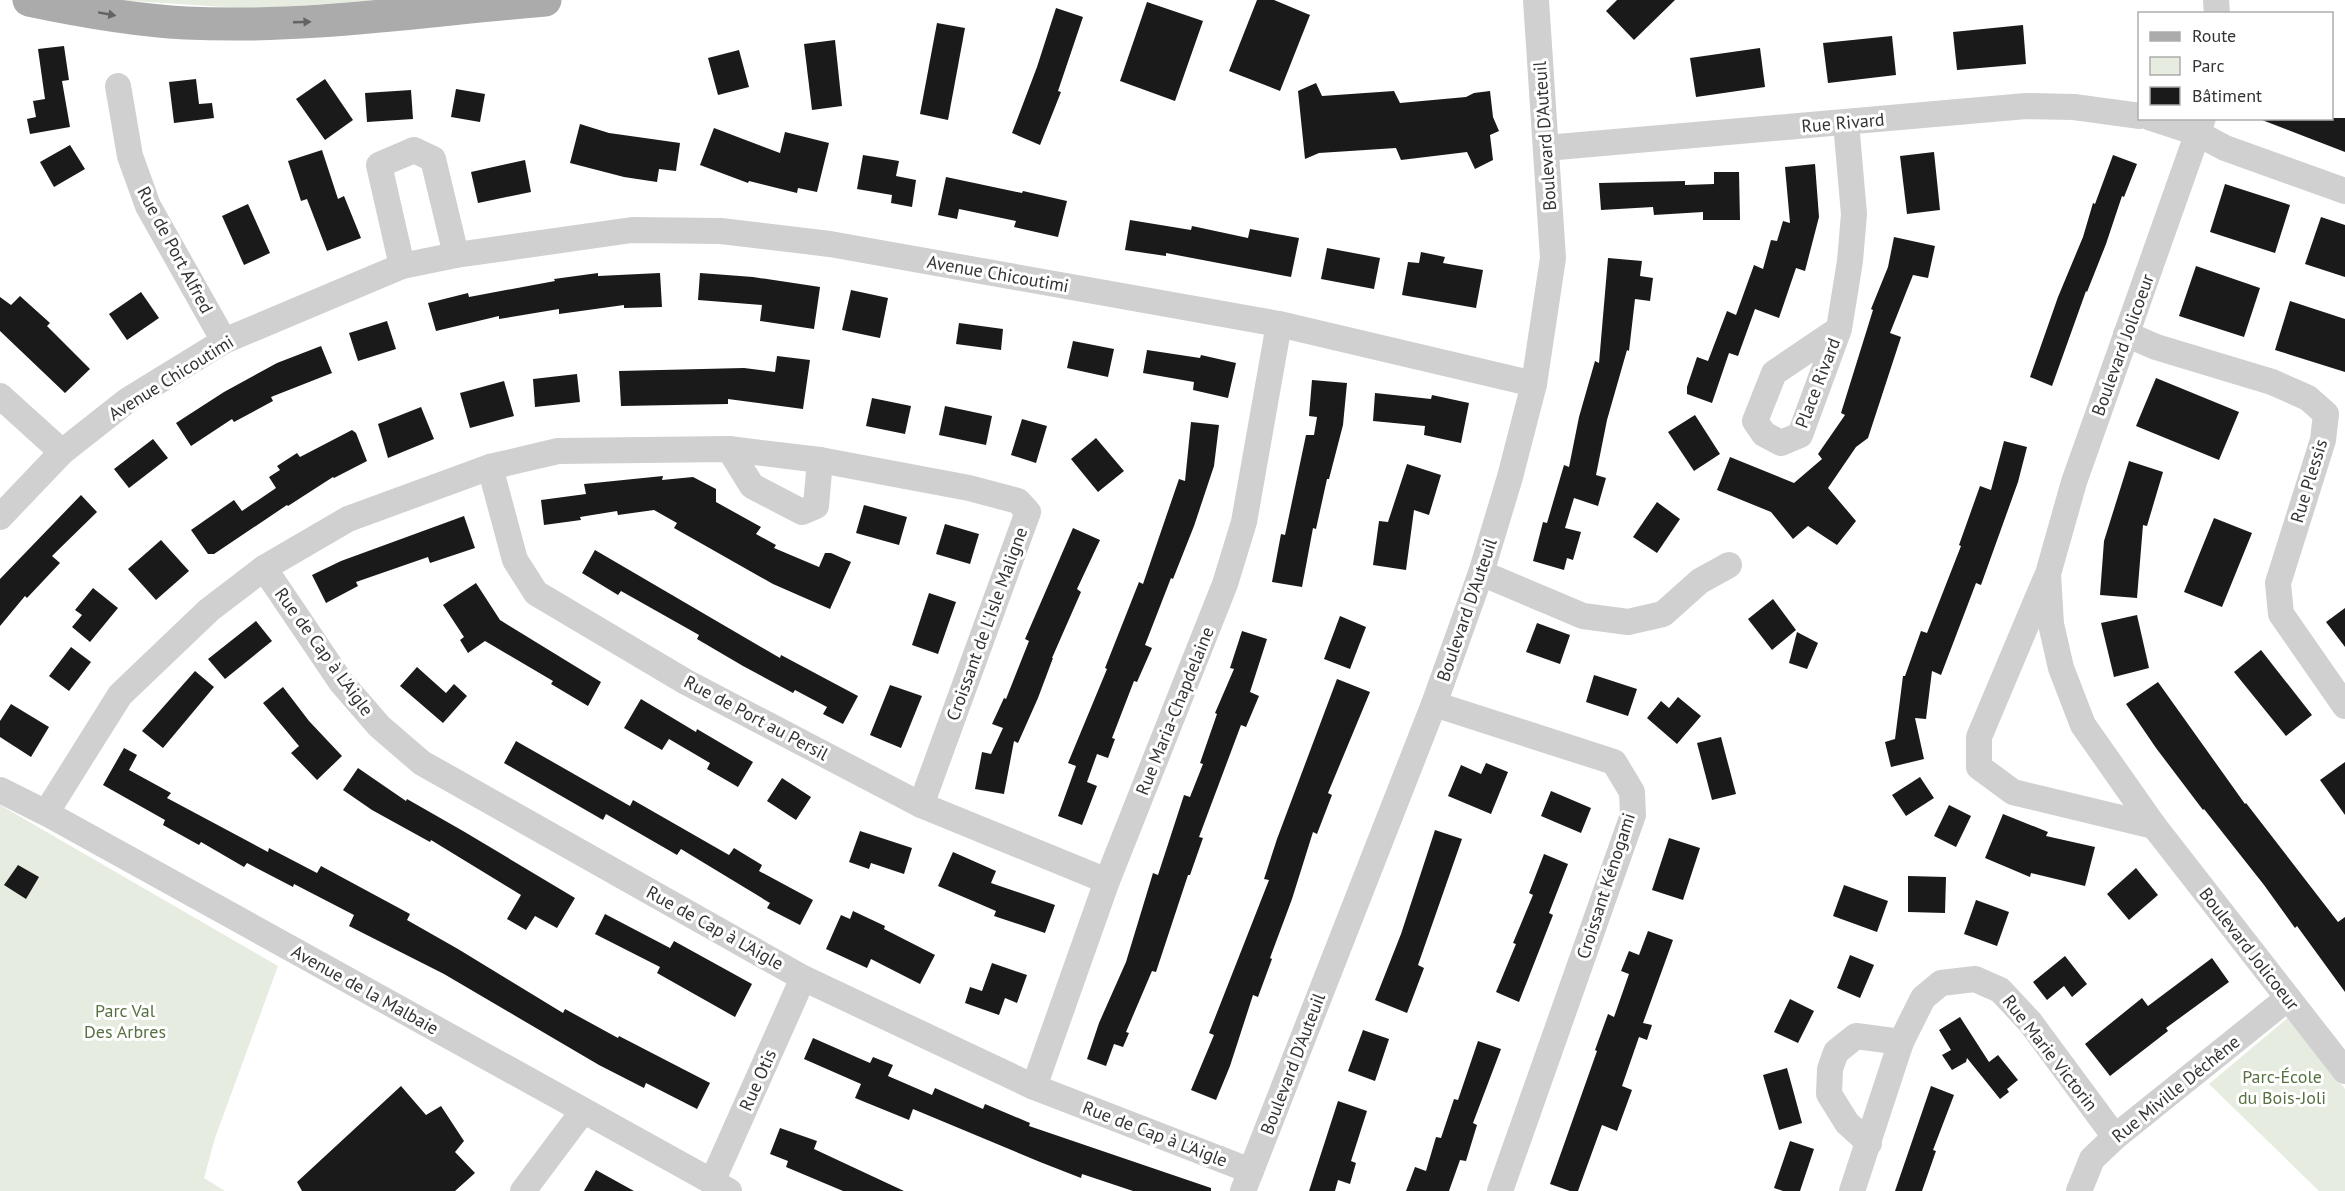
<svg xmlns="http://www.w3.org/2000/svg" width="2345" height="1191" font-family="'PT Sans',sans-serif">
	<style>
		.green { fill: #e6ecdf }
		.building { fill: #1a1a1a }
		.lines { fill: none; stroke-linecap: round; stroke-linejoin: round }
		.minor { stroke: #d0d0d0; stroke-width: 26 }
		.major { stroke: #ababab; stroke-width: 33 }
		.oneway { fill: #636363 }
		.labels { text-anchor: middle; stroke-width: 6; stroke-linejoin: round; paint-order: stroke }
		.street-label { font-size: 18px; fill: #333; stroke: #fff }
		.park-label { font-size: 18px; fill: #56703f; stroke: #fff }
	</style>
	<rect width="100%" height="100%" fill="#fff"/>
	<g class="green">
		<polygon points="117,0 379,0 255,9"/>
		<polygon points="0,805 278,966 215,1138 204,1178 225,1191 0,1191"/>
		<polygon points="2289,1017 2345,1089 2345,1191 2319,1191 2209,1084"/>
	</g>
	<g class="building">
		<polygon points="1257,0 1274,0 1310,15 1280,91 1229,71"/>
		<polygon points="1617,0 1675,0 1634,40 1606,11"/>
		<polygon points="1147,2 1203,21 1175,101 1120,81"/>
		<polygon points="1056,8 1083,17 1058,91 1061,92 1040,145 1012,133 1037,67"/>
		<polygon points="937,23 965,28 948,120 920,114"/>
		<polygon points="2023,25 2026,64 1957,70 1953,32"/>
		<polygon points="1892,36 1896,75 1828,83 1823,43"/>
		<polygon points="835,40 842,106 812,110 804,44"/>
		<polygon points="64,46 69,80 62,81 70,127 30,134 27,119 36,117 33,101 45,99 38,49"/>
		<polygon points="1760,48 1765,87 1696,97 1690,58"/>
		<polygon points="739,50 749,87 718,95 708,58"/>
		<polygon points="196,79 199,104 212,103 214,118 174,123 169,82"/>
		<polygon points="325,79 353,120 325,140 296,99"/>
		<polygon points="1316,83 1322,96 1394,91 1400,103 1466,97 1474,93 1490,91 1493,117 1499,131 1490,135 1493,160 1475,169 1467,152 1401,160 1396,148 1319,153 1305,159 1298,91"/>
		<polygon points="456,89 485,94 480,122 451,117"/>
		<polygon points="411,90 413,119 367,122 365,93"/>
		<polygon points="2262,118 2345,118 2345,152 2262,120"/>
		<polygon points="580,124 609,133 680,143 676,171 659,169 657,182 624,177 570,163"/>
		<polygon points="714,128 780,153 785,132 829,143 817,192 798,188 797,193 749,181 748,183 700,165"/>
		<polygon points="70,145 85,169 54,187 40,162"/>
		<polygon points="322,150 338,199 344,196 361,238 327,251 307,199 301,201 288,161"/>
		<polygon points="1934,152 1940,210 1907,214 1900,156"/>
		<polygon points="863,155 899,161 896,176 916,180 912,207 891,203 892,195 857,189"/>
		<polygon points="2113,155 2137,164 2124,197 2122,196 2106,244 2087,292 2086,291 2052,386 2030,377 2058,297 2083,237 2093,203 2095,204"/>
		<polygon points="525,160 531,192 478,203 471,172"/>
		<polygon points="1815,164 1819,217 1805,271 1796,268 1779,318 1755,309 1738,356 1729,353 1712,403 1687,394 1687,387 1697,357 1708,361 1727,311 1736,315 1754,265 1763,269 1771,240 1777,241 1783,221 1790,223 1785,167"/>
		<polygon points="1714,172 1739,172 1740,220 1703,220 1703,212 1654,215 1653,207 1601,210 1599,183 1685,181 1685,185 1714,184"/>
		<polygon points="946,177 1022,193 1023,191 1067,201 1058,237 1014,227 1016,221 959,209 957,219 938,215"/>
		<polygon points="2225,184 2290,205 2275,253 2210,232"/>
		<polygon points="248,204 270,253 244,265 222,216"/>
		<polygon points="2321,217 2345,225 2345,277 2305,264"/>
		<polygon points="1130,220 1191,230 1192,226 1248,238 1250,229 1299,238 1291,277 1166,253 1166,256 1125,250"/>
		<polygon points="1894,237 1935,246 1928,278 1913,275 1890,333 1901,337 1868,438 1856,447 1828,488 1856,521 1837,545 1808,526 1793,539 1771,512 1717,490 1730,457 1794,483 1822,459 1818,454 1845,415 1841,413 1873,310 1871,309 1888,267"/>
		<polygon points="1327,248 1380,258 1374,289 1321,279"/>
		<polygon points="1421,252 1445,257 1443,263 1483,270 1476,308 1402,295 1408,262 1419,263"/>
		<polygon points="1608,258 1642,261 1640,276 1653,278 1650,301 1635,299 1629,351 1627,350 1607,420 1596,475 1606,478 1598,506 1574,498 1565,528 1581,532 1573,560 1567,558 1564,570 1533,561 1543,522 1547,523 1564,465 1569,467 1579,417 1595,361 1599,363"/>
		<polygon points="2196,266 2260,288 2244,337 2179,316"/>
		<polygon points="598,273 598,276 660,273 662,307 624,308 624,305 559,314 559,309 499,319 499,316 436,331 428,303 468,293 469,297 555,281 554,279"/>
		<polygon points="700,273 753,277 820,287 814,329 760,321 762,305 698,300"/>
		<polygon points="851,290 888,298 880,338 842,330"/>
		<polygon points="141,292 159,318 127,340 109,314"/>
		<polygon points="20,296 50,323 47,326 90,369 65,393 0,331 0,297 11,305"/>
		<polygon points="2290,301 2345,319 2345,372 2275,350"/>
		<polygon points="387,321 396,349 358,361 349,333"/>
		<polygon points="959,323 1003,329 1001,350 956,344"/>
		<polygon points="1073,341 1114,349 1108,377 1067,368"/>
		<polygon points="321,346 332,373 271,397 273,401 234,422 232,419 191,446 176,423 224,392 277,363"/>
		<polygon points="1147,350 1200,358 1201,355 1236,363 1228,398 1193,390 1194,382 1143,373"/>
		<polygon points="777,356 810,360 803,409 728,399 728,404 621,406 619,371 744,368 775,372"/>
		<polygon points="577,374 580,402 535,407 533,379"/>
		<polygon points="2156,378 2239,412 2219,460 2136,426"/>
		<polygon points="1312,380 1347,383 1343,425 1329,479 1327,479 1316,529 1313,528 1302,587 1272,582 1281,534 1285,535 1306,435 1314,435 1317,417 1309,416"/>
		<polygon points="504,381 514,416 470,428 460,393"/>
		<polygon points="1375,393 1431,399 1432,395 1469,403 1461,443 1424,435 1425,426 1373,421"/>
		<polygon points="872,398 911,406 905,434 866,426"/>
		<polygon points="945,406 992,416 986,445 939,435"/>
		<polygon points="421,407 434,439 388,458 378,424"/>
		<polygon points="1695,415 1720,454 1694,471 1668,432"/>
		<polygon points="1022,419 1047,426 1036,463 1011,455"/>
		<polygon points="1191,422 1219,425 1214,466 1194,526 1173,579 1171,578 1145,645 1152,648 1137,682 1134,681 1112,738 1115,739 1108,758 1097,754 1087,782 1097,786 1082,825 1058,816 1076,766 1068,763 1107,669 1105,668 1139,582 1143,584 1179,479 1185,481"/>
		<polygon points="352,430 356,433 367,461 334,478 333,477 288,506 287,505 214,554 208,554 191,530 234,500 242,511 276,488 269,477 280,470 277,466 297,453 300,457"/>
		<polygon points="1096,438 1124,471 1098,492 1071,459"/>
		<polygon points="153,439 168,458 129,488 114,469"/>
		<polygon points="2004,441 2027,447 2018,482 1981,585 1976,583 1941,675 1932,671 1926,719 1915,718 1924,759 1891,767 1885,742 1895,739 1903,676 1905,676 1921,631 1927,633 1961,546 1959,545 1980,486 1991,490"/>
		<polygon points="2129,461 2163,472 2147,526 2143,525 2137,598 2100,595 2104,541"/>
		<polygon points="1407,464 1441,475 1429,515 1414,510 1406,570 1373,565 1379,521 1388,522"/>
		<polygon points="663,476 662,480 693,477 716,489 716,502 761,527 756,534 776,545 774,548 819,567 825,553 831,553 851,562 830,609 773,584 697,541 674,528 677,523 654,510 618,515 617,511 580,517 581,520 544,525 541,500 586,494 584,484"/>
		<polygon points="81,495 97,512 52,556 60,563 27,598 25,596 0,626 0,579"/>
		<polygon points="1657,502 1680,519 1657,553 1633,537"/>
		<polygon points="864,505 907,517 899,545 856,533"/>
		<polygon points="464,516 475,548 430,563 428,557 356,582 358,586 326,603 312,575 341,561"/>
		<polygon points="2214,518 2252,533 2222,607 2184,592"/>
		<polygon points="945,524 979,534 970,564 936,554"/>
		<polygon points="1073,528 1100,540 1077,589 1081,592 1052,658 1053,658 1038,698 1018,743 1014,741 1004,794 975,789 982,752 991,754 1003,728 992,724 1004,698 1006,699 1029,641 1025,639"/>
		<polygon points="161,540 189,571 156,600 128,569"/>
		<polygon points="595,550 780,658 781,655 858,696 843,724 823,714 827,707 795,690 793,693 743,666 697,639 699,635 621,591 618,595 582,573"/>
		<polygon points="476,583 500,620 601,682 588,706 551,684 553,681 485,641 468,653 460,640 464,637 443,605"/>
		<polygon points="93,588 118,608 90,642 72,627 82,615 75,610"/>
		<polygon points="929,593 956,602 938,654 912,645"/>
		<polygon points="1773,599 1796,630 1772,650 1748,619"/>
		<polygon points="2345,608 2345,647 2326,622"/>
		<polygon points="2137,615 2149,668 2114,677 2101,623"/>
		<polygon points="1340,616 1366,627 1350,669 1324,659"/>
		<polygon points="256,621 272,641 225,679 208,659"/>
		<polygon points="1537,623 1570,635 1560,664 1526,652"/>
		<polygon points="1242,631 1267,639 1250,692 1259,696 1246,727 1241,725 1199,837 1203,838 1190,875 1188,875 1156,972 1152,971 1126,1032 1129,1033 1123,1047 1114,1044 1106,1066 1087,1059 1099,1023 1126,962 1153,873 1158,875 1184,795 1190,797 1203,764 1200,763 1217,714 1215,713 1234,669 1230,668"/>
		<polygon points="1797,632 1818,643 1807,669 1789,663"/>
		<polygon points="71,647 91,662 69,691 49,676"/>
		<polygon points="2261,650 2312,715 2286,736 2234,672"/>
		<polygon points="417,667 446,693 454,684 467,696 443,723 400,686"/>
		<polygon points="195,671 214,687 163,748 142,731"/>
		<polygon points="1594,675 1637,689 1628,716 1586,702"/>
		<polygon points="1337,679 1370,692 1328,793 1332,795 1317,834 1313,832 1292,899 1270,958 1272,959 1258,997 1253,995 1230,1066 1216,1100 1191,1090 1214,1035 1209,1033 1269,880 1264,879 1277,839"/>
		<polygon points="2158,682 2245,804 2246,803 2338,922 2345,917 2345,992 2297,926 2295,928 2264,885 2204,809 2203,810 2156,748 2126,704"/>
		<polygon points="890,685 922,696 901,748 870,735"/>
		<polygon points="283,687 309,721 342,756 317,780 291,753 299,746 263,703"/>
		<polygon points="1678,697 1701,716 1677,744 1647,718 1661,701 1669,708"/>
		<polygon points="641,699 696,732 697,729 753,762 738,787 707,769 710,763 669,739 662,750 624,728"/>
		<polygon points="11,704 49,727 31,757 0,737 0,721"/>
		<polygon points="1721,737 1736,794 1712,800 1697,743"/>
		<polygon points="516,741 630,806 633,800 729,855 734,848 762,865 759,871 813,900 800,925 767,908 770,903 681,849 677,855 606,814 603,820 504,763"/>
		<polygon points="124,748 137,755 129,770 171,793 167,798 268,852 269,848 317,873 321,866 410,914 407,920 458,949 563,1013 565,1009 618,1038 619,1036 710,1083 697,1109 646,1083 644,1088 599,1065 444,974 349,926 354,915 294,884 293,887 247,863 244,867 201,842 199,845 163,825 165,820 103,785"/>
		<polygon points="2345,762 2345,815 2320,780"/>
		<polygon points="1486,763 1508,772 1491,814 1448,796 1461,765 1481,774"/>
		<polygon points="358,768 406,801 407,799 463,831 575,898 557,928 535,916 526,930 507,919 521,895 431,840 430,842 372,810 343,790"/>
		<polygon points="1920,777 1934,798 1906,816 1892,795"/>
		<polygon points="782,778 811,797 796,820 767,801"/>
		<polygon points="1551,791 1591,808 1581,833 1541,816"/>
		<polygon points="1949,805 1971,816 1956,847 1934,836"/>
		<polygon points="2003,814 2048,832 2046,836 2095,847 2085,886 2031,873 2030,877 1985,858"/>
		<polygon points="1435,830 1462,839 1418,965 1424,968 1407,1013 1375,1000 1401,934"/>
		<polygon points="860,831 912,848 904,874 871,863 869,869 849,862"/>
		<polygon points="1669,838 1700,848 1683,900 1652,890"/>
		<polygon points="953,852 996,871 991,883 1055,905 1045,933 994,916 996,911 938,886"/>
		<polygon points="1544,854 1568,864 1549,913 1553,915 1519,1002 1496,992 1516,944 1513,943 1533,895 1529,893"/>
		<polygon points="18,865 39,877 26,899 4,885"/>
		<polygon points="2136,868 2158,895 2129,920 2107,894"/>
		<polygon points="1908,876 1946,877 1945,913 1908,912"/>
		<polygon points="1844,885 1888,901 1877,932 1833,916"/>
		<polygon points="1976,900 2009,912 1997,946 1964,934"/>
		<polygon points="853,911 885,926 884,929 935,955 920,984 871,959 867,968 826,949 841,915 850,919"/>
		<polygon points="605,914 670,948 674,941 752,984 735,1017 657,973 660,967 595,934"/>
		<polygon points="1648,931 1673,940 1643,1023 1652,1025 1647,1040 1639,1037 1622,1086 1632,1090 1617,1131 1602,1125 1578,1191 1570,1191 1550,1184 1597,1051 1595,1050 1608,1014 1614,1017 1629,974 1621,971 1629,951 1639,955"/>
		<polygon points="1850,955 1874,965 1860,998 1837,988"/>
		<polygon points="2065,956 2087,984 2072,997 2064,986 2047,1000 2033,982"/>
		<polygon points="2212,958 2229,982 2166,1028 2168,1031 2110,1076 2085,1044 2142,998 2148,1006"/>
		<polygon points="992,963 1027,975 1017,1003 1005,998 999,1015 965,1003 970,987 982,991"/>
		<polygon points="1790,999 1814,1011 1798,1043 1774,1032"/>
		<polygon points="1960,1017 1989,1062 1998,1055 2018,1080 2007,1089 2009,1092 2000,1099 1967,1058 1966,1062 1952,1070 1942,1055 1951,1050 1939,1030"/>
		<polygon points="1363,1030 1389,1039 1375,1081 1348,1071"/>
		<polygon points="813,1038 870,1063 873,1057 893,1065 888,1076 932,1095 935,1088 983,1109 985,1104 1030,1123 1029,1126 1211,1188 1211,1191 1133,1191 1082,1174 1081,1178 1040,1162 913,1109 909,1120 855,1098 861,1084 804,1059"/>
		<polygon points="1478,1041 1501,1049 1473,1123 1477,1125 1466,1161 1460,1160 1449,1191 1406,1191 1415,1167 1426,1171 1436,1137 1441,1138 1454,1099 1458,1100"/>
		<polygon points="1787,1068 1802,1123 1779,1130 1763,1075"/>
		<polygon points="401,1086 426,1115 441,1106 464,1141 455,1152 475,1173 455,1191 302,1191 297,1182"/>
		<polygon points="1931,1086 1954,1095 1933,1150 1936,1151 1922,1191 1895,1191"/>
		<polygon points="1338,1101 1367,1111 1351,1161 1356,1163 1350,1184 1338,1180 1335,1191 1309,1191"/>
		<polygon points="780,1128 817,1141 814,1149 904,1191 843,1191 786,1167 788,1161 770,1154"/>
		<polygon points="1790,1141 1814,1149 1800,1191 1783,1191 1774,1188"/>
		<polygon points="596,1170 634,1191 584,1191"/>
	</g>
	<g class="lines">
		<g class="minor">
			<polyline points="2216,0 2217,14"/>
			<polyline points="118,86 130,156 148,206 224,341"/>
			<polyline points="2151,118 2197,133 2225,148 2345,191"/>
			<polyline points="2203,118 2074,482 2048,574 2051,624 2061,668 2083,725 2154,826 2345,1071"/>
			<polyline points="1546,148 2026,106 2074,107 2140,116"/>
			<polyline points="402,266 379,165 414,150 433,159 456,255"/>
			<polyline points="1839,329 1774,373 1755,421 1764,434 1781,443 1800,435 1839,329 1850,261 1854,214 1846,123"/>
			<polyline points="2126,334 2156,347 2272,382 2308,398 2326,414 2323,440 2278,583 2281,614 2345,706"/>
			<polyline points="0,396 62,452"/>
			<polyline points="729,449 752,486 802,512 816,506 820,460"/>
			<polyline points="490,467 515,560 536,593 686,682 921,805 1107,881"/>
			<polyline points="0,517 62,452 128,400 224,341 402,266 456,255 632,230 721,231 830,244 1279,324 1534,384"/>
			<polyline points="264,568 341,682 379,726 422,763 803,978 1034,1087 1251,1171"/>
			<polyline points="1481,573 1583,616 1628,622 1663,614 1700,581 1729,565"/>
			<polyline points="2046,578 1979,737 1979,767 2013,792 2154,826"/>
			<polyline points="1434,704 1614,762 1632,792 1633,815 1500,1191"/>
			<polyline points="0,790 46,813 729,1191"/>
			<polyline points="46,813 120,695 209,610 264,568 348,519 490,467 558,451 729,449 820,460 969,488 1018,501 1028,512 921,805"/>
			<polyline points="1034,1087 1107,881 1225,584 1244,522 1279,324"/>
			<polyline points="1869,1143 1847,1123 1829,1094 1830,1069 1836,1052 1856,1036 1901,1042"/>
			<polyline points="712,1182 803,978"/>
			<polyline points="523,1191 583,1111"/>
			<polyline points="1243,1191 1434,704 1481,573 1510,477 1534,384 1553,258 1536,0"/>
			<polyline points="1852,1191 1901,1042 1923,998 1941,983 1975,979 2000,990 2030,1022 2115,1137"/>
			<polyline points="2079,1191 2092,1159 2115,1137 2288,998"/>
		</g>
		<path class="major" d="M29,0C81,11 133,20 186,23C306,29 426,10 545,0"/>
	</g>
	<defs><path id="oneway-solid" d="M-6-.8H1V-3.2L6.5 0L1 3.2V.8H-6Z" transform="scale(1.5)"/></defs>
	<g class="oneway">
		<use href="#oneway-solid" transform="translate(107 14) rotate(10)"/>
		<use href="#oneway-solid" transform="translate(302 22) rotate(-2)"/>
	</g>
	<g class="labels">
		<g class="street-label">
			<text transform="translate(1843 123) rotate(-5)" y="6">Rue Rivard</text>
			<text transform="translate(1545 136) rotate(-94)" y="6">Boulevard D'Auteuil</text>
			<text transform="translate(175 250) rotate(62)" y="6">Rue de Port Alfred</text>
			<text transform="translate(998 274) rotate(10)" y="6">Avenue Chicoutimi</text>
			<text transform="translate(2123 345) rotate(-70)" y="6">Boulevard Jolicoeur</text>
			<text transform="translate(171 378) rotate(-32)" y="6">Avenue Chicoutimi</text>
			<text transform="translate(1818 383) rotate(-69)" y="6">Place Rivard</text>
			<text transform="translate(2309 481) rotate(-73)" y="6">Rue Plessis</text>
			<text transform="translate(1467 610) rotate(-71)" y="6">Boulevard D'Auteuil</text>
			<text transform="translate(987 624) rotate(-70)" y="6">Croissant de L'Isle Maligne</text>
			<text transform="translate(324 652) rotate(54)" y="6">Rue de Cap à L'Aigle</text>
			<text transform="translate(1175 711) rotate(-68)" y="6">Rue Maria-Chapdelaine</text>
			<text transform="translate(756 718) rotate(28)" y="6">Rue de Port au Persil</text>
			<text transform="translate(1606 886) rotate(-72)" y="6">Croissant Kénogami</text>
			<text transform="translate(715 928) rotate(29)" y="6">Rue de Cap à L'Aigle</text>
			<text transform="translate(2249 949) rotate(52)" y="6">Boulevard Jolicoeur</text>
			<text transform="translate(365 990) rotate(29)" y="6">Avenue de la Malbaie</text>
			<text transform="translate(2050 1053) rotate(52)" y="6">Rue Marie Victorin</text>
			<text transform="translate(1293 1064) rotate(-69)" y="6">Boulevard D'Auteuil</text>
			<text transform="translate(758 1080) rotate(-66)" y="6">Rue Otis</text>
			<text transform="translate(2176 1089) rotate(-39)" y="6">Rue Miville Déchêne</text>
			<text transform="translate(1155 1134) rotate(21)" y="6">Rue de Cap à L'Aigle</text>
		</g>
		<g class="park-label">
			<text x="125" y="1017">Parc Val<tspan x="125" dy="21">Des Arbres</tspan></text>
			<text x="2282" y="1083">Parc-École<tspan x="2282" dy="21">du Bois-Joli</tspan></text>
		</g>
	</g>
	<rect x="2138" y="12" width="195" height="108" fill="#ffffff" stroke="#adadad" stroke-width="1.5"/>
	<rect x="2150" y="32" width="30" height="9" fill="#ababab" stroke="#adadad" stroke-width="1.5"/>
	<text x="2192" y="42" font-size="18" fill="#333333">Route</text>
	<rect x="2150" y="57" width="30" height="18" fill="#e6ecdf" stroke="#adadad" stroke-width="1.5"/>
	<text x="2192" y="72" font-size="18" fill="#333333">Parc</text>
	<rect x="2150" y="87" width="30" height="18" fill="#1a1a1a" stroke="#adadad" stroke-width="1.5"/>
	<text x="2192" y="102" font-size="18" fill="#333333">Bâtiment</text>
</svg>
